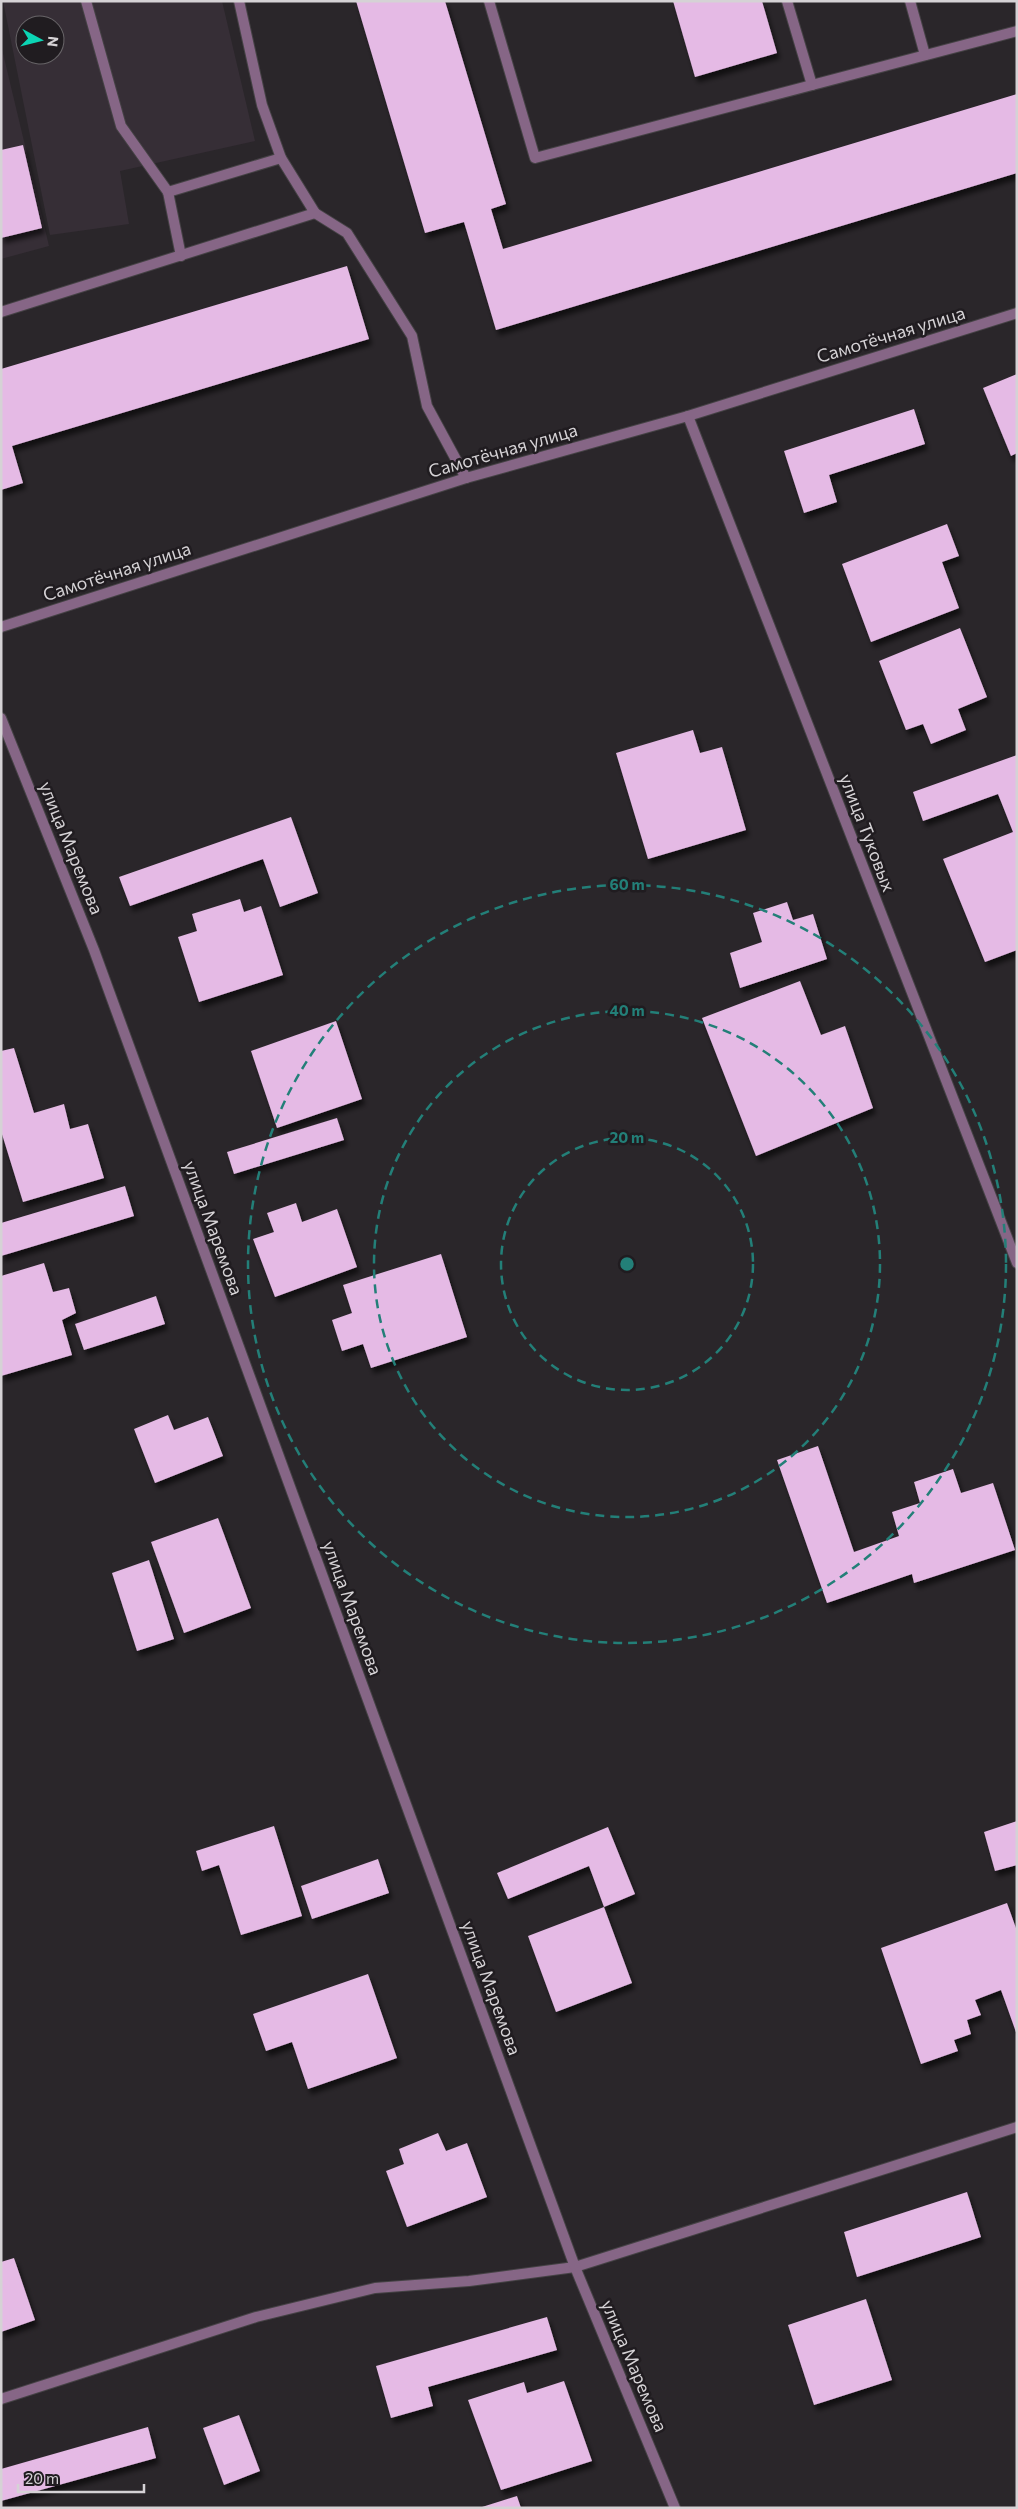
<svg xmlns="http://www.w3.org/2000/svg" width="1018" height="2509" font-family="Commissioner,sans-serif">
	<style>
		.built { fill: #362e36; fill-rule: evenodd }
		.building { fill: #e5bae5; filter: url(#shadow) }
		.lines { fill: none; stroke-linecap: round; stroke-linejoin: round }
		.service-casing { stroke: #454245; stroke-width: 12 }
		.minor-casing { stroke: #454245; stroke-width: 12 }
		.service { stroke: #866686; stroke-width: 10 }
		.minor { stroke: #866686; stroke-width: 10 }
		.ring { fill: none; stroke: #237f78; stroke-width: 2.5; stroke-dasharray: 9 6 }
		.labels { text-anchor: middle; stroke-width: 5; stroke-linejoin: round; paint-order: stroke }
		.street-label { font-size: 18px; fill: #d5d2d5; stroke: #201c20 }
		.centre { fill: #237f78; stroke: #201c20; stroke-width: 2.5 }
		.ring-label { font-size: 15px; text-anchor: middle; font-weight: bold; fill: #237f78; stroke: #201c20; stroke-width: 5; stroke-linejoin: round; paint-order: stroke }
	</style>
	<defs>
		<filter id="shadow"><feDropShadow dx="3" dy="5.5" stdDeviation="2.5" flood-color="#0009"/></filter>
	</defs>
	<rect width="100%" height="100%" fill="#2a262a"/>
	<g class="built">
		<path d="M3,1H222L255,141L120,171L129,224L50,235ZM25,25H55V55H25Z"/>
		<polygon points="1,45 49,246 1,259"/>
	</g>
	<g class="building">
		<polygon points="356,1 445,1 506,204 491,209 503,249 1017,94 1017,173 496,330 464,222 425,233"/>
		<polygon points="673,1 762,1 777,53 695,77"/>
		<polygon points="23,145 42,228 1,238 1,150"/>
		<polygon points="347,266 369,339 12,446 23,483 1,490 1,369"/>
		<polygon points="1017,374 1017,453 1011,456 983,388"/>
		<polygon points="914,409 925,444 829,475 837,502 804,513 784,451"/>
		<polygon points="947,524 959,556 942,562 959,608 871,642 842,564"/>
		<polygon points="960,628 987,697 958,709 966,730 931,744 923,724 906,730 879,661"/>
		<polygon points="693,730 700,753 722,747 746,830 648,859 616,753"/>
		<polygon points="1017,755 1017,950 985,962 943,859 1013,832 998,794 923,821 913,792"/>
		<polygon points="291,817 318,893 280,907 263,859 130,906 119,877"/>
		<polygon points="240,899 244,912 261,906 283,975 199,1002 178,937 197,931 192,914"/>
		<polygon points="787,902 793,920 813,914 827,959 740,988 730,953 762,942 753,913"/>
		<polygon points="800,981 821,1035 845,1026 873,1108 756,1156 702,1018"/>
		<polygon points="336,1021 362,1099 277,1128 251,1051"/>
		<polygon points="14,1048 34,1113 64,1104 70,1129 88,1124 104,1178 23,1202 1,1131 1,1051"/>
		<polygon points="337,1118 344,1140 234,1174 227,1152"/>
		<polygon points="125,1186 134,1216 1,1256 1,1223"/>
		<polygon points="296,1203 302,1222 337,1209 357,1267 275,1297 253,1239 274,1232 267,1213"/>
		<polygon points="441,1254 467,1337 371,1368 363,1344 342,1351 332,1320 352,1313 343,1285"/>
		<polygon points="44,1263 53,1292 69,1288 76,1313 62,1320 72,1355 1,1376 1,1276"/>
		<polygon points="156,1296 165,1324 84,1350 75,1324"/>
		<polygon points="168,1415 174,1430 208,1417 223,1456 155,1483 134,1429"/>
		<polygon points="818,1446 854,1552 899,1536 892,1512 920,1503 914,1482 953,1469 961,1493 993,1483 1015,1550 914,1583 912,1574 827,1603 777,1460"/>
		<polygon points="218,1518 251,1608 184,1633 151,1542"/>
		<polygon points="149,1560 174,1639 137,1651 112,1573"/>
		<polygon points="1017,1821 1017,1865 995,1871 984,1832"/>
		<polygon points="274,1826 302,1916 241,1935 219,1865 202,1871 196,1851"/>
		<polygon points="608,1827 635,1894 604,1907 632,1983 556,2012 528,1936 604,1907 589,1866 508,1899 497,1873"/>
		<polygon points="378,1859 389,1893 312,1919 301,1886"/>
		<polygon points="1007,1903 1017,1931 1017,2035 1001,1990 975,2000 981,2015 967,2020 971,2034 954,2040 958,2051 921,2064 881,1948"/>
		<polygon points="368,1974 397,2058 308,2089 292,2042 266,2051 253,2014"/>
		<polygon points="438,2133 446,2151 467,2143 487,2197 407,2227 386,2171 404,2164 399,2149"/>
		<polygon points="967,2192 981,2237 857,2277 844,2232"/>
		<polygon points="14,2258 35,2320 1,2332 1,2262"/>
		<polygon points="866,2299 892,2380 814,2405 788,2325"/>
		<polygon points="547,2317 557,2350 428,2387 433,2406 391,2418 376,2366"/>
		<polygon points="564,2381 592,2461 501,2490 468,2400 524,2382 527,2393"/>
		<polygon points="239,2415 260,2471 224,2485 203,2428"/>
		<polygon points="148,2427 156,2458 1,2501 1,2469"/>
		<polygon points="517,2496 521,2508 482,2508 482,2507"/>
	</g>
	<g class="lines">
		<g class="service-casing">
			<g id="service">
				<polyline points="86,1 121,126 168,192 281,158"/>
				<polyline points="489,1 535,158 1017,31"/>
				<polyline points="787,1 812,85"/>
				<polyline points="910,1 925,55"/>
				<polyline points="168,192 181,256"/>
				<polyline points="315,213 347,233 412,336 427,406 466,478"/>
				<polyline points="1,312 315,213 281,158 262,105 239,1"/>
				<polyline points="1,2399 256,2317 375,2288 469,2281 575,2267 1017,2127"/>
			</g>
		</g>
		<g class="minor-casing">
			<g id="minor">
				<polyline points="688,416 1017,1263"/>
				<polyline points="1,627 466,478 688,416 1017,313"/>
				<polyline points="1,718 94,950 575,2267 675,2508"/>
			</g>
		</g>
		<use href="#service" class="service"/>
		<use href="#minor" class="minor"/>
	</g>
	<g class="ring">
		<circle cx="627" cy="1264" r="126"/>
		<circle cx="627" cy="1264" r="253"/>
		<circle cx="627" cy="1264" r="379"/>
	</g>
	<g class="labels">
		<g class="street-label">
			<text transform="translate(891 335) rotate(-17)" y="6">Самотёчная улица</text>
			<text transform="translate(503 451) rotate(-16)" y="6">Самотёчная улица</text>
			<text transform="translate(117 572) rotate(-18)" y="6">Самотёчная улица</text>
			<text transform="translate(867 833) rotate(69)" y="6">улица Туковых</text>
			<text transform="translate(71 848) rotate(68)" y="6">улица Маремова</text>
			<text transform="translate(213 1228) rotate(70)" y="6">улица Маремова</text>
			<text transform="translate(352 1608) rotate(70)" y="6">улица Маремова</text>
			<text transform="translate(491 1988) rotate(70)" y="6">улица Маремова</text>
			<text transform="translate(634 2366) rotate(67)" y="6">улица Маремова</text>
		</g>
	</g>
	<circle cx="627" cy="1264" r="8" class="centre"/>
	<g class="ring-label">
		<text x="627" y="890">60 m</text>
		<text x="627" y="1016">40 m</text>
		<text x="627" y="1143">20 m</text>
	</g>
	<rect width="1018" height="2509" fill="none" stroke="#d5d2d5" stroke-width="5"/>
	<g transform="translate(40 40) rotate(97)"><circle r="24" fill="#201c20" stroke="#686568"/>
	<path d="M0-4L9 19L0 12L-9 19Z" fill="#0cd5b5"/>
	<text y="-8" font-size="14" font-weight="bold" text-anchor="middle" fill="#d5d2d5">N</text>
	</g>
	<path d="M18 2484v8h126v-8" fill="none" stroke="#d5d2d5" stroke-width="2.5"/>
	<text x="25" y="2484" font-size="15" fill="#d5d2d5" stroke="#201c20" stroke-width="4" paint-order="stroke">20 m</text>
</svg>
